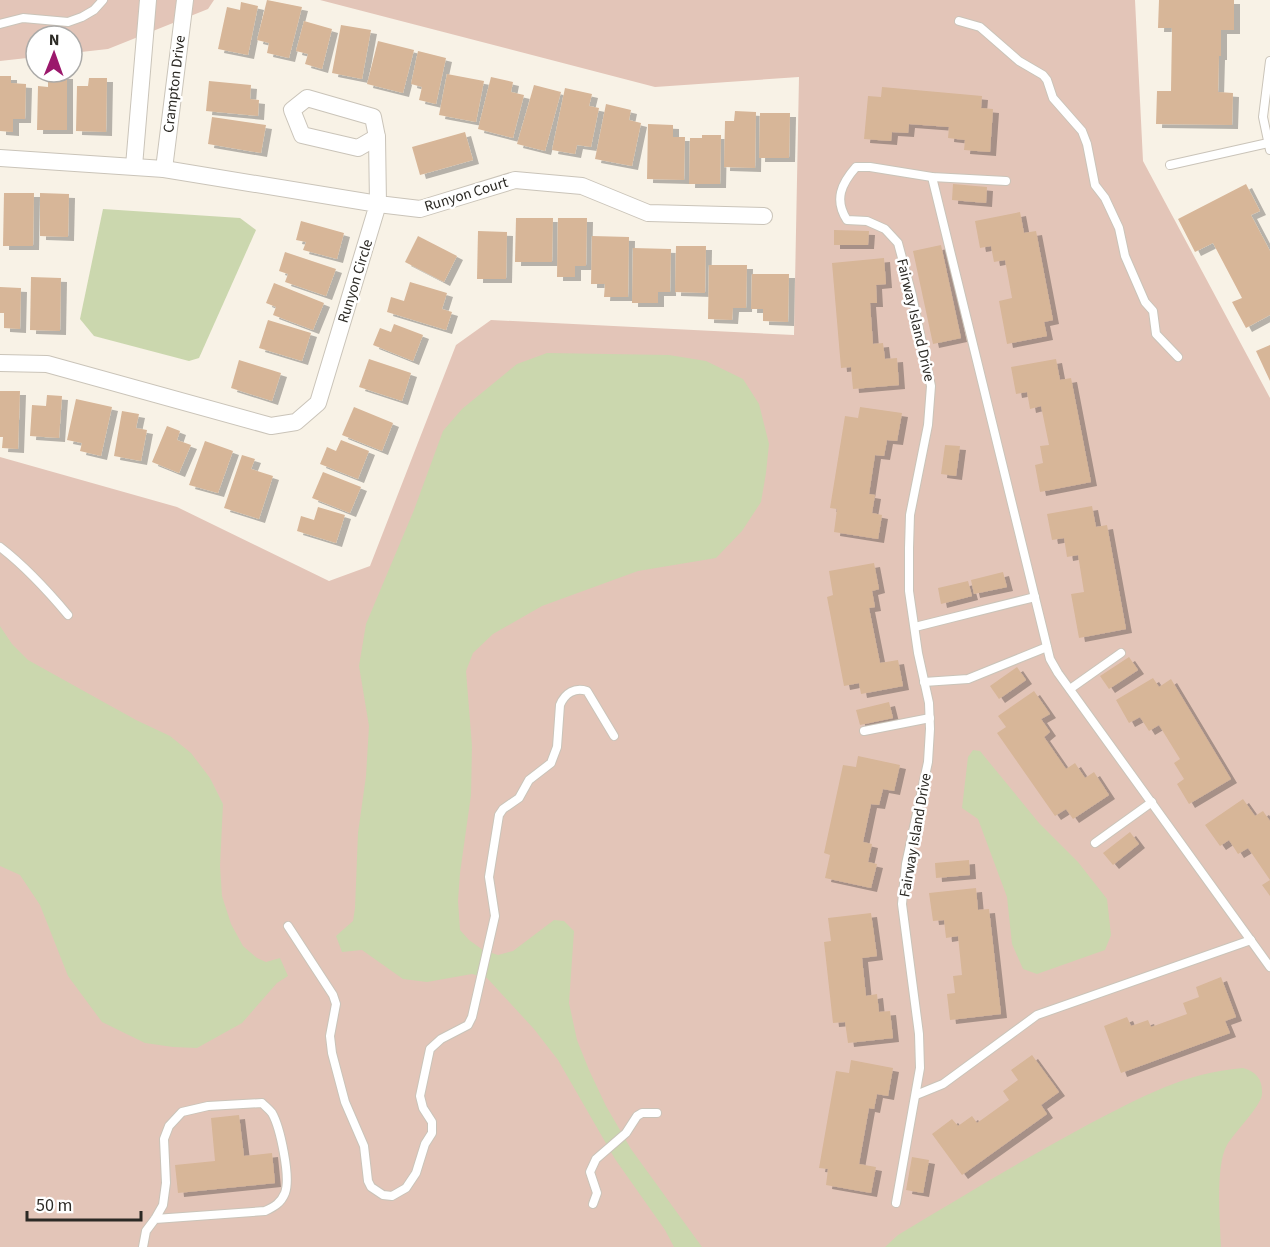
<svg xmlns="http://www.w3.org/2000/svg" width="1270" height="1247" font-family="'Source Sans 3',sans-serif">
	<style>
		.green { fill: #e3c5b8 }
		.water { fill: #cbd7ae }
		.building { fill: #d7b698; filter: url(#shadow) }
		.lines { fill: none; stroke-linecap: round; stroke-linejoin: round }
		.lane-casing { stroke: #cac4b9; stroke-width: 10 }
		.street-casing { stroke: #cac4b9; stroke-width: 18 }
		.lane { stroke: #fff; stroke-width: 8 }
		.street { stroke: #fff; stroke-width: 16 }
		.labels { text-anchor: middle; stroke-width: 5; stroke-linejoin: round; paint-order: stroke }
		.street-label { font-size: 15px; fill: #2c2a25; stroke: #fff }
	</style>
	<defs>
		<filter id="shadow"><feDropShadow dx="6" dy="4" stdDeviation="0" flood-color="#0004"/></filter>
	</defs>
	<rect width="100%" height="100%" fill="#f8f2e6"/>
	<g class="green">
		<polygon points="0,0 214,0 208,9 108,49 72,53 72,36 36,36 36,57 0,61"/>
		<polygon points="320,0 1135,0 1143,161 1270,398 1270,1247 0,1247 0,457 177,507 329,581 370,566 456,345 491,320 794,335 799,77 655,87"/>
	</g>
	<g class="water">
		<polygon points="103,209 240,218 256,230 199,358 189,361 94,336 80,319"/>
		<polygon points="547,353 669,355 706,361 743,379 759,404 769,444 766,473 761,502 742,531 716,558 638,571 542,606 493,634 473,653 466,671 472,746 471,795 460,873 458,901 460,930 469,940 483,950 498,955 513,951 554,920 564,921 574,931 569,1003 577,1040 589,1070 606,1106 631,1149 702,1247 674,1247 665,1230 615,1159 558,1060 534,1029 487,978 472,974 427,982 403,979 362,950 342,952 336,936 353,921 355,908 358,833 366,776 369,726 359,666 366,624 414,510 443,431 462,409 517,364"/>
		<polygon points="0,626 12,644 28,660 136,720 170,736 191,753 210,778 223,804 220,866 222,896 231,924 243,946 257,958 266,962 280,958 288,976 277,983 242,1023 197,1048 173,1047 145,1043 102,1022 68,976 40,905 20,875 0,866"/>
		<polygon points="973,750 980,751 1039,823 1078,862 1107,899 1111,935 1105,950 1037,974 1023,969 1012,944 1007,897 978,819 962,808 968,757"/>
		<path d="M1243,1068C1257,1072 1263,1080 1262,1095C1260,1107 1234,1133 1227,1145C1215,1166 1220,1222 1221,1247H885L898,1235C961,1197 1024,1159 1089,1124C1142,1097 1183,1073 1243,1068Z"/>
	</g>
	<g class="building">
		<polygon points="267,0 302,7 289,58 267,53 269,43 257,40"/>
		<polygon points="1159,0 1234,0 1234,30 1221,30 1221,56 1219,56 1218,92 1233,93 1232,125 1156,124 1157,91 1171,91 1172,28 1158,28"/>
		<polygon points="241,2 258,6 248,55 218,49 227,7 240,10"/>
		<polygon points="304,21 332,29 322,69 305,64 308,54 296,51"/>
		<polygon points="341,25 371,30 362,79 332,73"/>
		<polygon points="378,41 414,50 403,93 367,84"/>
		<polygon points="418,51 446,58 436,104 419,100 422,87 411,84"/>
		<polygon points="447,74 484,81 476,122 439,115"/>
		<polygon points="48,75 67,75 67,130 37,130 38,86 48,87"/>
		<polygon points="0,76 11,76 11,83 26,84 25,119 13,119 13,132 0,131"/>
		<polygon points="491,77 513,82 511,92 524,95 513,138 478,129"/>
		<polygon points="89,78 107,78 106,132 76,131 77,86 88,86"/>
		<polygon points="209,81 251,85 250,99 259,100 258,116 206,111"/>
		<polygon points="534,85 561,92 545,151 517,144"/>
		<polygon points="882,87 982,96 981,108 993,109 990,152 964,150 965,140 948,138 949,127 909,124 908,133 892,132 891,141 864,139 868,96 881,97"/>
		<polygon points="565,88 592,94 589,106 599,108 591,147 577,145 575,154 552,150"/>
		<polygon points="606,104 631,110 629,120 641,123 632,166 595,159"/>
		<polygon points="735,111 756,112 755,168 724,167 725,121 734,121"/>
		<polygon points="760,113 790,113 789,158 759,158"/>
		<polygon points="212,117 266,125 261,153 208,144"/>
		<polygon points="648,124 673,125 673,137 685,137 684,180 647,179"/>
		<polygon points="465,132 473,160 420,175 412,147"/>
		<polygon points="702,135 721,135 720,184 689,184 690,138 702,138"/>
		<polygon points="953,184 987,187 986,203 952,200"/>
		<polygon points="1246,184 1260,211 1251,215 1270,251 1270,315 1246,328 1232,302 1242,298 1213,243 1195,252 1178,219"/>
		<polygon points="4,193 34,193 33,246 3,246"/>
		<polygon points="40,193 69,194 68,237 40,236"/>
		<polygon points="1020,212 1024,233 1036,231 1053,320 1044,322 1047,336 1007,344 999,301 1012,298 1005,260 994,262 991,246 980,248 975,221"/>
		<polygon points="516,218 553,218 552,262 515,262"/>
		<polygon points="558,218 587,218 586,266 575,266 575,277 557,277"/>
		<polygon points="301,221 344,233 337,259 303,250 306,242 296,240"/>
		<polygon points="834,230 869,231 868,245 834,245"/>
		<polygon points="478,231 507,232 506,279 477,279"/>
		<polygon points="418,236 457,256 444,282 405,262"/>
		<polygon points="592,236 629,237 628,297 604,297 605,284 591,284"/>
		<polygon points="941,245 961,338 933,344 913,251"/>
		<polygon points="676,246 706,246 705,293 675,292"/>
		<polygon points="633,248 671,249 670,292 658,292 658,303 632,303"/>
		<polygon points="285,252 336,269 326,296 285,282 288,274 279,271"/>
		<polygon points="884,258 886,284 876,285 877,303 870,303 873,344 883,343 885,359 897,358 899,385 853,389 851,367 841,368 832,263"/>
		<polygon points="709,265 747,265 746,308 733,308 732,320 708,319"/>
		<polygon points="752,274 789,274 788,322 763,321 763,309 751,309"/>
		<polygon points="31,277 61,278 60,331 30,330"/>
		<polygon points="410,282 447,293 442,309 452,312 446,330 387,312 391,297 404,301"/>
		<polygon points="274,283 324,303 313,330 273,315 276,307 266,303"/>
		<polygon points="0,287 21,288 20,329 4,328 4,313 0,313"/>
		<polygon points="268,320 311,333 302,361 259,348"/>
		<polygon points="394,324 423,335 413,361 373,345 380,328 391,332"/>
		<polygon points="1270,345 1270,381 1256,351"/>
		<polygon points="369,359 411,373 402,401 359,387"/>
		<polygon points="1056,359 1060,380 1071,378 1091,482 1040,492 1035,465 1043,463 1040,446 1049,445 1041,406 1030,409 1027,392 1016,394 1011,367"/>
		<polygon points="239,360 281,373 272,401 231,388"/>
		<polygon points="0,391 20,391 18,449 2,448 3,437 0,437"/>
		<polygon points="47,395 62,396 59,438 30,436 32,405 46,406"/>
		<polygon points="76,399 112,407 101,456 80,451 82,443 67,440"/>
		<polygon points="354,407 393,423 382,451 342,435"/>
		<polygon points="860,407 902,413 897,441 887,440 884,456 875,455 869,494 875,495 872,513 882,515 878,539 834,532 837,509 830,508 845,416 858,418"/>
		<polygon points="122,411 139,414 136,428 147,430 141,461 114,456"/>
		<polygon points="167,426 180,431 177,440 191,445 179,473 152,462"/>
		<polygon points="341,440 369,451 358,479 320,464 327,447 336,451"/>
		<polygon points="205,441 233,451 218,493 189,485"/>
		<polygon points="945,445 960,446 956,476 941,474"/>
		<polygon points="242,455 255,459 251,469 273,476 259,519 224,508"/>
		<polygon points="323,472 361,487 350,513 312,498"/>
		<polygon points="1092,506 1096,527 1107,525 1126,629 1079,638 1071,594 1084,592 1078,555 1067,557 1064,538 1052,540 1047,514"/>
		<polygon points="318,507 345,515 336,543 297,531 301,516 314,520"/>
		<polygon points="874,563 879,589 872,591 875,607 869,608 880,663 898,660 903,686 861,694 859,683 844,686 827,597 833,595 829,571"/>
		<polygon points="1003,572 1007,587 974,594 971,580"/>
		<polygon points="968,581 972,596 941,604 938,588"/>
		<polygon points="1129,657 1138,670 1109,689 1100,676"/>
		<polygon points="1017,667 1026,680 999,699 990,686"/>
		<polygon points="1153,678 1159,687 1171,679 1231,779 1189,804 1177,784 1184,779 1174,763 1180,759 1159,725 1149,731 1140,717 1129,723 1116,700"/>
		<polygon points="1034,691 1050,714 1041,719 1050,732 1044,737 1066,769 1075,763 1085,778 1094,772 1109,795 1073,819 1066,809 1055,816 997,733 1006,727 998,716"/>
		<polygon points="889,702 893,718 860,725 856,710"/>
		<polygon points="858,756 900,765 894,791 883,789 879,805 871,804 863,842 872,844 868,862 877,864 871,888 825,878 830,855 824,853 843,765 856,767"/>
		<polygon points="1243,799 1255,816 1263,811 1270,821 1270,896 1262,885 1270,880 1248,848 1238,854 1229,840 1220,846 1205,825"/>
		<polygon points="1130,832 1139,844 1113,865 1103,853"/>
		<polygon points="969,860 970,875 936,878 935,863"/>
		<polygon points="976,888 978,910 989,909 1001,1014 950,1020 947,994 955,993 953,976 962,975 958,936 946,938 944,920 933,921 929,893"/>
		<polygon points="871,913 877,956 862,958 866,996 877,994 879,1012 890,1011 893,1038 848,1043 845,1022 833,1023 824,942 831,941 828,918"/>
		<polygon points="1221,977 1236,1017 1225,1021 1230,1033 1121,1073 1104,1026 1127,1017 1131,1026 1148,1020 1151,1027 1187,1014 1183,1003 1199,997 1196,987"/>
		<polygon points="1032,1055 1059,1092 1041,1105 1047,1114 962,1175 932,1134 952,1119 958,1126 972,1116 977,1123 1009,1100 1003,1091 1018,1080 1011,1070"/>
		<polygon points="851,1060 893,1068 888,1096 877,1094 874,1109 869,1108 859,1164 876,1167 871,1193 826,1185 828,1169 819,1168 836,1071 849,1073"/>
		<polygon points="239,1115 244,1156 272,1153 275,1183 178,1193 175,1165 215,1161 211,1118"/>
		<polygon points="912,1157 929,1160 923,1193 906,1190"/>
	</g>
	<g class="lines">
		<g class="lane-casing">
			<g id="lane">
				<polyline points="959,21 980,27 1019,61 1043,75 1047,80 1053,98 1082,131 1087,144 1095,185 1105,198 1119,228 1125,256 1145,302 1153,311 1156,334 1178,357"/>
				<polyline points="0,24 23,18 68,22 82,17 94,10 103,0"/>
				<polyline points="1270,61 1263,117 1270,150"/>
				<polyline points="1170,165 1268,143"/>
				<polyline points="932,177 1050,659 1058,673 1270,967"/>
				<path d="M0,547C26,567 47,590 68,615"/>
				<polyline points="915,627 1035,597"/>
				<polyline points="924,682 968,679 1047,647"/>
				<polyline points="1070,689 1121,653"/>
				<polyline points="864,731 930,718"/>
				<polyline points="1095,843 1152,802"/>
				<path d="M288,926L333,995L336,1004L330,1036L332,1053L345,1102L364,1146L368,1181L371,1187L383,1195L392,1196L406,1188L416,1173L425,1144L432,1133V1122L423,1108L420,1096L430,1049L441,1039L468,1025L472,1017L495,916L489,877L499,815L503,809L519,798L529,780L551,763L557,747L560,705C565,693 575,687 587,691L614,736"/>
				<polyline points="916,1095 943,1084 1037,1015 1251,940"/>
				<path d="M896,1203L920,1068L919,1034L902,904L906,864L928,762L930,729L929,703L918,653L909,591V548L910,515L928,425L931,386L912,295L898,243L885,229L867,221L847,220C834,200 841,184 856,167H870L932,177L1006,181"/>
				<polyline points="593,1204 597,1193 590,1172 596,1159 626,1133 637,1116 642,1113 657,1113"/>
				<path d="M143,1247L146,1231L155,1219L163,1205L166,1183L164,1139L169,1126L182,1112L208,1106L262,1103C265,1106 269,1109 272,1113C280,1127 291,1177 285,1193C281,1203 274,1207 265,1211L155,1219"/>
			</g>
		</g>
		<g class="street-casing">
			<g id="street">
				<polygon points="307,98 373,117 377,137 358,148 302,135 292,110"/>
				<polyline points="377,137 378,204 420,209 515,180 582,186 648,213 764,216"/>
				<polyline points="0,158 164,169 378,204 318,403 296,422 271,426 47,364 0,363"/>
				<polyline points="134,166 148,0"/>
				<polyline points="164,169 185,0"/>
			</g>
		</g>
		<use href="#lane" class="lane"/>
		<use href="#street" class="street"/>
	</g>
	<g class="labels">
		<g class="street-label">
			<text transform="translate(174 84) rotate(-83)" y="5">Crampton Drive</text>
			<text transform="translate(466 194) rotate(-17)" y="5">Runyon Court</text>
			<text transform="translate(355 281) rotate(-73)" y="5">Runyon Circle</text>
			<text transform="translate(916 320) rotate(77)" y="5">Fairway Island Drive</text>
			<text transform="translate(915 835) rotate(-80)" y="5">Fairway Island Drive</text>
		</g>
	</g>
	<g transform="translate(54 54) rotate(1)"><circle r="28" fill="#ffffff" stroke="#abaaa8" stroke-width="1.5"/>
	<path d="M0-4.5L10 22L0 15L-10 22Z" fill="#9b186c"/>
	<text y="-9" font-size="16" font-weight="bold" text-anchor="middle" fill="#2c2a25">N</text>
	</g>
	<path d="M27 1211v9h114v-9" fill="none" stroke="#2c2a25" stroke-width="3"/>
	<text x="36" y="1211" font-size="18" fill="#2c2a25" stroke="#ffffff" stroke-width="4.5" paint-order="stroke">50 m</text>
</svg>
